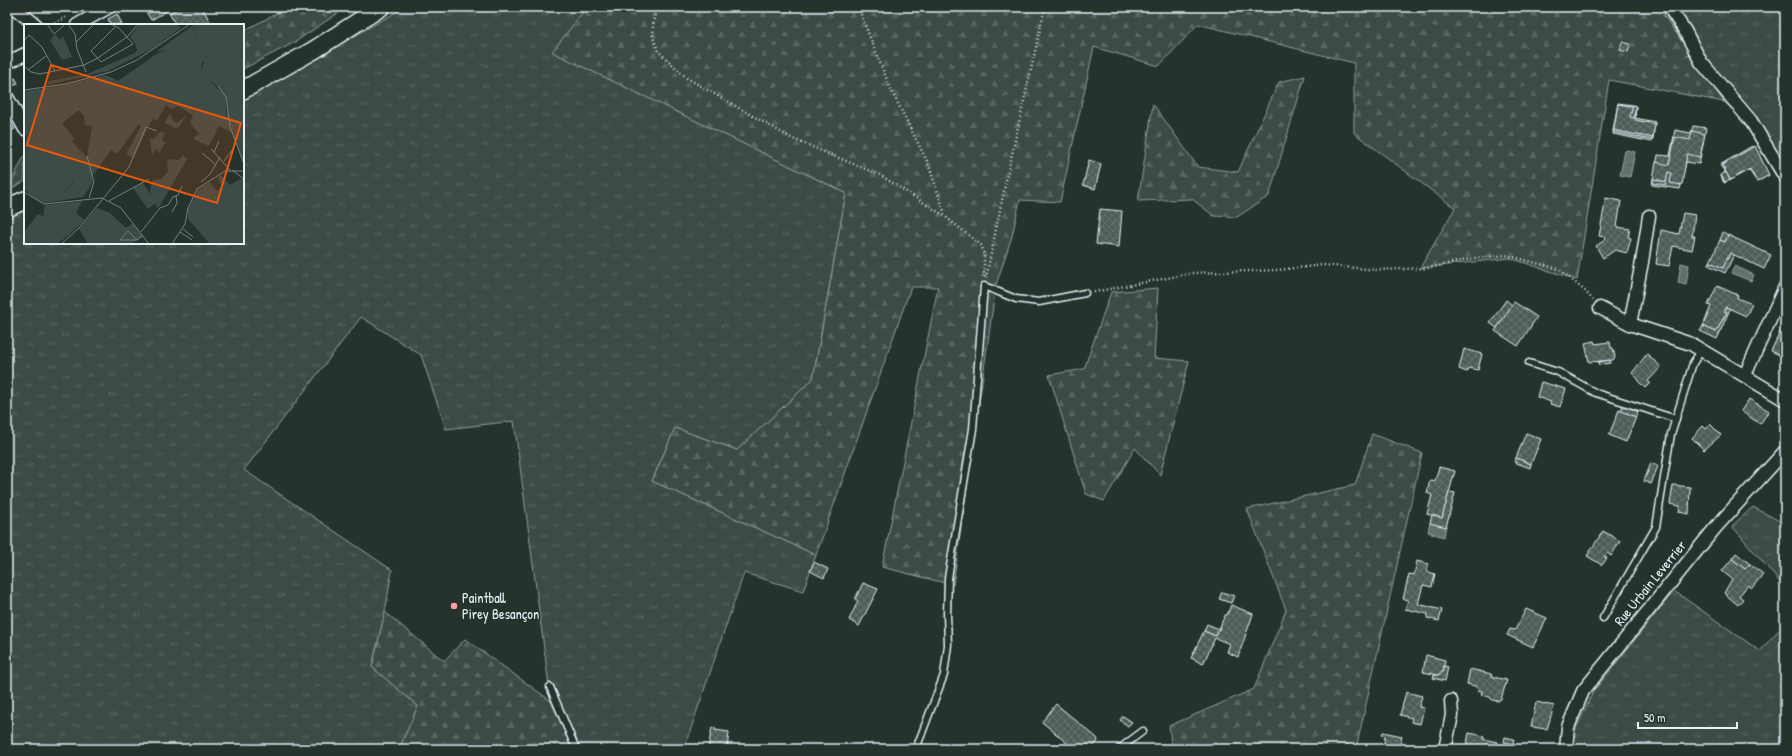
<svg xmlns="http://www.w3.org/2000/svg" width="1792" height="756" font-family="'Patrick Hand',sans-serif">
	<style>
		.grass { fill: url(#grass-tufts); stroke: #939ea0 }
		.forest { fill: url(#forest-firs); stroke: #939ea0 }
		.water { fill: url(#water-ripples); stroke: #98a3a5 }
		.building { fill: url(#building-cross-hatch); stroke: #e8f1f8 }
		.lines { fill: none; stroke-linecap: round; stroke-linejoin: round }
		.service-casing { stroke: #e8f1f8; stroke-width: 9 }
		.minor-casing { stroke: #e8f1f8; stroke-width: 15 }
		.secondary-casing { stroke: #e8f1f8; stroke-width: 20 }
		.path { stroke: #e8f1f8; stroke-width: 2.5; stroke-dasharray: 1 3; stroke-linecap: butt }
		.service { stroke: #26332d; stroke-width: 6 }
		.minor { stroke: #26332d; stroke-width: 12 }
		.secondary { stroke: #26332d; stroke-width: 17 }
		.poi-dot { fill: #ff9aa2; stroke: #26332d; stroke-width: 1.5 }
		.labels { text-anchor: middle; stroke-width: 3; stroke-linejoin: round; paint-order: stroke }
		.street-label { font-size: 14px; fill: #e8f1f8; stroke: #26332d }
		.poi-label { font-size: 14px; fill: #e8f1f8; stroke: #26332d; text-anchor: start }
		.inset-road { fill: none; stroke: #747f7e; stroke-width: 1 }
		.view { fill: #e8590c; fill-opacity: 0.15; stroke: #e8590c; stroke-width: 2 }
		.inset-edge { fill: none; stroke: #e8f1f8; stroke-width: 2 }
	</style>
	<defs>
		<pattern id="grass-tufts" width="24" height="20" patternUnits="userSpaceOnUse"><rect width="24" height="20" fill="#3e4b47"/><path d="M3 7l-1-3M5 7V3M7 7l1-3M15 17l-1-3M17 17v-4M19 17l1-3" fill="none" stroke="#5a6562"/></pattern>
		<pattern id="forest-firs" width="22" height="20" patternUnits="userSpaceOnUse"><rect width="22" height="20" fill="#3e4b47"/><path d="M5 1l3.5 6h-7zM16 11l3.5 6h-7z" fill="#5a6562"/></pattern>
		<pattern id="water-ripples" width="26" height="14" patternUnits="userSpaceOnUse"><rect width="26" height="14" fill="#636f6d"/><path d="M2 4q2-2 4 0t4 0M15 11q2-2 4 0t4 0" fill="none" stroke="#535a5a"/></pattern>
		<pattern id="building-cross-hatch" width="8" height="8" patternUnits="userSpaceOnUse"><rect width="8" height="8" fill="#505c59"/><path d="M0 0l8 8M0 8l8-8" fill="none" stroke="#697472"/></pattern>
	</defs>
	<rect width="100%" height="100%" fill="#26332d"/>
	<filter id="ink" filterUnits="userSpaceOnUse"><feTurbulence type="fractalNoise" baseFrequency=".025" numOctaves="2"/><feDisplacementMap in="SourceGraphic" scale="8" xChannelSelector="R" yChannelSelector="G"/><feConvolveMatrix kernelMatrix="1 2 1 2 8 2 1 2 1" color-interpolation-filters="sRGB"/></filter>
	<g filter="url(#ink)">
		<g class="grass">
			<polygon points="405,7 587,7 553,52 846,193 813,379 737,450 675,428 652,481 816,555 803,591 744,573 684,749 573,749 551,701 514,421 446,429 421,355 361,317 244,470 392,570 385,612 372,667 418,706 399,749 7,749 7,218 25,210 25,243 243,243 243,100"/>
			<polygon points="1658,7 1785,7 1785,187 1743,118 1724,102"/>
			<polygon points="1753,507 1785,524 1785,588 1732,526"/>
			<polygon points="1674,591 1760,651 1785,623 1785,749 1574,749 1575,731 1593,692"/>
		</g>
		<g class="forest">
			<polygon points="289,7 347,7 295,42 243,69 243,31"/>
			<polygon points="587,7 1658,7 1724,102 1609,80 1577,280 1510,258 1420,268 1455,208 1354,133 1354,63 1198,24 1159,66 1094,47 1060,202 1020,200 1012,236 996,285 953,585 882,567 938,287 911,287 816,555 652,481 675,428 737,450 813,379 846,193 552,52"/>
			<polygon points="1305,76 1269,196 1237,217 1214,216 1192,199 1138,201 1153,104 1198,167 1238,172 1279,82"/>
			<polygon points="25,155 25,181 7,191 7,190"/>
			<polygon points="1158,288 1154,358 1189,361 1160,475 1135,448 1104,501 1086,494 1049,375 1084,369 1111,292"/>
			<polygon points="1372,434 1422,453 1356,749 1172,749 1169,726 1254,689 1286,610 1247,509 1355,485"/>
			<polygon points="385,612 444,661 465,639 551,701 573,749 399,749 418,706 372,667"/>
		</g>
		<g class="water">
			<polygon points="1627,150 1635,152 1630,177 1620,175 1625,151"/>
			<polygon points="1681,263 1689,265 1686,285 1678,283"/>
			<polygon points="1735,266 1754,275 1751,281 1731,273"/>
			<polygon points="1430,522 1446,526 1444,537 1428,532"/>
		</g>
		<g class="building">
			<polygon points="152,7 171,7 172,8 151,20 145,10"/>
			<polygon points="181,7 202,7 210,22 205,25 176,25 169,13"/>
			<polygon points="117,14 122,24 111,25 108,19"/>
			<polygon points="1622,42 1630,44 1628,52 1620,50"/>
			<polygon points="15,78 18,83 9,88 7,83"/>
			<polygon points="1618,103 1633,105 1630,117 1655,122 1653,138 1613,130"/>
			<polygon points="1618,104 1636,107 1635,120 1655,124 1652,142 1613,134"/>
			<polygon points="1633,105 1636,106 1634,118 1630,117"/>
			<polygon points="12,124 15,129 7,133 7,127"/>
			<polygon points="1693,126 1706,128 1699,164 1686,162 1680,189 1652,185 1658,155 1670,156 1675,130 1691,133"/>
			<polygon points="1613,130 1653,138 1652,140 1613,132"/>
			<polygon points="1692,131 1705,134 1700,157 1687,154 1682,185 1670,183 1672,173 1668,172 1666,182 1653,179 1656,162 1669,165 1675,137 1690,140"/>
			<polygon points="1752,146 1769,175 1757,182 1749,170 1724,183 1720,175 1725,172 1720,165"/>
			<polygon points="1755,146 1769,175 1757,182 1750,169 1730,180 1722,165"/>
			<polygon points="1089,160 1101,164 1095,189 1083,185"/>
			<polygon points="1726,172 1730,180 1725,182 1721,175"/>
			<polygon points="1653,179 1666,182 1666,185 1653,183"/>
			<polygon points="1606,198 1621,201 1617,227 1630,229 1628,237 1631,238 1627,253 1615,250 1603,258 1596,246 1605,240 1606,237 1599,236"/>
			<polygon points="1100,209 1122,211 1119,247 1096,244"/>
			<polygon points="1683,213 1695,215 1692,236 1695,236 1692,250 1673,246 1669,266 1656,264 1661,230 1679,234"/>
			<polygon points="1723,232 1728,235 1725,242 1720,240"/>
			<polygon points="1728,235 1771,255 1764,269 1730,253 1723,268 1710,262 1720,240 1725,242"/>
			<polygon points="1730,253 1734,255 1725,273 1708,265 1710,262 1723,268"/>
			<polygon points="1717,286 1738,295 1737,298 1752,304 1746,316 1726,307 1724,311 1727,312 1716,332 1703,326 1711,306 1708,305"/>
			<polygon points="1506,300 1512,305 1497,328 1490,323"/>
			<polygon points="1514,302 1537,317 1518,346 1495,331"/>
			<polygon points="1726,307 1730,309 1717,339 1700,331 1703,326 1716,332 1727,312 1724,311"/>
			<polygon points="1783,326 1785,327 1784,357 1771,351"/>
			<polygon points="1594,341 1595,344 1610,342 1611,348 1613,348 1615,357 1613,360 1589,362 1585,343"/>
			<polygon points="1464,349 1482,354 1478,370 1469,368 1467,372 1459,369"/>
			<polygon points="1647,354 1661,367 1648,381 1650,383 1645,388 1638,381 1639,380 1632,373"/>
			<polygon points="1610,360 1610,363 1599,365 1598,362"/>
			<polygon points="1541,382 1566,389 1560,407 1550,404 1551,402 1537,397"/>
			<polygon points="1749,399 1769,411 1760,424 1741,411"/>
			<polygon points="1623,405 1638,411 1636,417 1621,411"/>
			<polygon points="1619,410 1636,417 1626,442 1609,435"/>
			<polygon points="1710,424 1721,435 1704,450 1692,438 1703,426 1706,429"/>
			<polygon points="1526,433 1541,439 1531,464 1516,458"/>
			<polygon points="1516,458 1531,464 1530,468 1514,462"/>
			<polygon points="1651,463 1658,466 1651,484 1644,481"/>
			<polygon points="1439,467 1455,471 1442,518 1427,514 1432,495 1427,493 1430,480 1435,481"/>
			<polygon points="1673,485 1690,487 1689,514 1679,512 1680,506 1670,504"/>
			<polygon points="1449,492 1455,493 1446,527 1430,523 1432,515 1442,518"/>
			<polygon points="1603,531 1620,541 1611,556 1607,553 1604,557 1607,558 1602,565 1587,556"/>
			<polygon points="1736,553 1750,564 1745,569 1732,559"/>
			<polygon points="1732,559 1745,569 1750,564 1763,574 1752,588 1748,585 1739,596 1743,599 1738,605 1724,593 1732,579 1722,571"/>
			<polygon points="1417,561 1428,564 1426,571 1435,574 1432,587 1423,585 1418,604 1442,610 1439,621 1427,618 1428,614 1405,609 1408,600 1403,599 1409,574 1414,575"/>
			<polygon points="814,562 828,569 824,578 810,571"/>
			<polygon points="863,583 878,589 859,626 849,620 858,601 855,599"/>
			<polygon points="1222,592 1234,596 1231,603 1219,599"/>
			<polygon points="1231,605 1253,614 1238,657 1227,652 1230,644 1215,638 1203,664 1191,658 1204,631 1216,636 1225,615 1227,615"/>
			<polygon points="1526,609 1547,618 1533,647 1507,635 1510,629 1515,630"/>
			<polygon points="1207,624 1219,629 1216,636 1204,631"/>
			<polygon points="1426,655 1445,660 1443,672 1438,675 1423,672"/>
			<polygon points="1444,666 1448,667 1445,681 1433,678 1434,675 1438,675 1443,672"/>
			<polygon points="1470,669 1491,674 1493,677 1507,680 1501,699 1498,701 1492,700 1490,697 1481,695 1482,691 1477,690 1478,687 1467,684"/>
			<polygon points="1406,692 1422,696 1419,707 1424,708 1420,724 1411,722 1412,718 1400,715"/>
			<polygon points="1536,702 1554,706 1547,729 1531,727"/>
			<polygon points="1056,704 1097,738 1098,741 1091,749 1074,749 1042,722"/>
			<polygon points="1123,716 1132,722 1128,726 1120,720"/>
			<polygon points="712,727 715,728 715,730 729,732 727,749 708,749"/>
			<polygon points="1383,732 1402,736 1400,746 1401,749 1383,749 1385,736 1382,735"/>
			<polygon points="1469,733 1484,736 1483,739 1497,742 1495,749 1466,748"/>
			<polygon points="1505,737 1514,739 1513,744 1504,742"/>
		</g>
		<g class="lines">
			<g class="service-casing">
				<g id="service">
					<polyline points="1529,363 1558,372 1596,393 1676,419"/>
					<polyline points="1603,618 1656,527 1671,434 1693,363 1701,351"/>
					<polyline points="550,687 576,749"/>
					<polyline points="916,749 944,675 948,645 947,614 948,578 973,429 984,286 1016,299 1039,302 1085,293"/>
					<polyline points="1119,749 1143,731"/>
				</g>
			</g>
			<g class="minor-casing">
				<g id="minor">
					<polyline points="13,7 36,25"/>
					<polyline points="1669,7 1685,31 1701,62 1751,121 1785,177"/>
					<polyline points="77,25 109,7"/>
					<polyline points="7,63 25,54"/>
					<polyline points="7,97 25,129"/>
					<polyline points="1600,308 1630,324 1691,344 1785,400"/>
					<polyline points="1630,324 1642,262 1649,216"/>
					<polyline points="1745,375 1785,287"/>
					<polyline points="1445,749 1452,715 1451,701"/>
					<polyline points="1566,749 1568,727 1583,691 1716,527 1785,451"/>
				</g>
			</g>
			<g class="secondary-casing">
				<g id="secondary">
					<polyline points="243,90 314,50 381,7"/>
					<polyline points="7,208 25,200"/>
				</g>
			</g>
			<g class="path">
				<polyline points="656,7 653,24 653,37 658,51 687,78 793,139 880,175 946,217 982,246 984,257 984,277"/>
				<polyline points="858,7 891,90 928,163 946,217"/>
				<polyline points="51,25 68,16"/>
				<polyline points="986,278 1007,176 1045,7"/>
				<polyline points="1094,292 1193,273 1278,270 1323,265 1378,270 1429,268 1475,258 1506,255 1559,269 1585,291 1593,300"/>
			</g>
			<use href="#service" class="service"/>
			<use href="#minor" class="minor"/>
			<use href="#secondary" class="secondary"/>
		</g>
	</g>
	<circle class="poi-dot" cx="454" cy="606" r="4"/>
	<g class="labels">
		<g class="street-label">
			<text transform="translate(1650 583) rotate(-51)" y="5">Rue Urbain Leverrier</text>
		</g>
		<g class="poi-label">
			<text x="462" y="603">Paintball<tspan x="462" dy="16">Pirey Besançon</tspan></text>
		</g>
	</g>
	<g transform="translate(24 24)">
		<rect width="220" height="220" fill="#26332d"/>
		<path d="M115,0H154L155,2L141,12L132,1L118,17L111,20L106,13ZM171,0H176L168,5L173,14L165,21L161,13L155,21L145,26L133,27ZM31,10L36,16L39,12L48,33L38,36L26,16ZM204,19L217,29L220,37V141L203,95V79L193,62L183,54L177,46L181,36L186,33L208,34L192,30ZM81,51L95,57L84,64L111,89L101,107L91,112L81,113L96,126L93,130L87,126L67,154L63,133L68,102L61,101L60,92L55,86L38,99L50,114L45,124L49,129L35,158L50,156L37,173L21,179L12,176L0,165L2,112L0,111V67L37,62ZM197,151L206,161L218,154L220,156V220H186L164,195V186L174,166L186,158L193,167L198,163L194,153ZM119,159L132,179L124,185L109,164Z" fill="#3e4b47"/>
		<path d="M176,0H193L194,2L197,0H220V37L217,29L212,33L208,31L204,19L193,30L209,34L192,37L186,33L178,39L177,46L201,73L203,95L207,108L195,102L185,122L169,115L175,110L166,99L169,91L154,82L148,85L142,81L133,97L129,95L124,103L109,134L102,130L117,102L114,101L96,126L81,113L85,108L91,112L101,107L111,89L84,64L134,29L155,21V17L161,13L165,21L173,14L168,5ZM132,1L141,12L155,2L157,4L128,25L84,47L22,61L26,57L63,50L111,29L113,26L111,20L118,17V10ZM146,89L149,97L153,99L163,91L155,103L151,104L141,99ZM136,108L141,109L138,116L142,118L135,129L133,125L128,130L126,115H130ZM48,118L63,133L69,158L59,173L21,179L37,173L50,157L35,158L28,153L49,129L45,124ZM159,131L163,135L134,185L126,168L128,156L138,155L144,147L143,135L155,136ZM58,177L52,189L61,196L46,210L33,220H0V208L14,190L19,192L21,181Z" fill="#3e4b47"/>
		<path d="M73,184L86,189L102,204L109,199L119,213L107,220H64L55,205Z" fill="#3e4b47"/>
		<path class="inset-road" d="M23,0L30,10L41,0M44,0L51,10L53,25L62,48M87,0L95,4L109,20L77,38L67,27L91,3M0,17L5,11L18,23L31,47M52,18L70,0M0,42L7,48L16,50L60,41L74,34L104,12L114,0M4,46L22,32M194,62L202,73L206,103L220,140M0,66L42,60L87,48L113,36L166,0M187,125L206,146M190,128L195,117M178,129L191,140M63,132L70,158L65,174M200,137L209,125M208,146L220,155M177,158L186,150L196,133M0,168L20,180L78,174L97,184L125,220M85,177L125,155M148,188L153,179L152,172M159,205L169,213M117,208L136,184L144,181L149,173L154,171L158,162M156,208L168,216M113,216H96L104,207L113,216L119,211M37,220L55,204L105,143L122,103L133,107M148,220L161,200L164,184L173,165L201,147H220"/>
		<path class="view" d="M27,41L217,99L193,179L3,121Z"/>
		<rect width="220" height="220" class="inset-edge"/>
	</g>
	<rect width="1792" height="756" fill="none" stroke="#26332d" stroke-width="24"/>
	<rect x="12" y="12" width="1768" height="732" fill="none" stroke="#e8f1f8" stroke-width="1.5" filter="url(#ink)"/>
	<path d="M1638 722v6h99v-6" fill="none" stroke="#e8f1f8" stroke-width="2"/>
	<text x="1644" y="722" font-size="12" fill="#e8f1f8" stroke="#26332d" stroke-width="3" paint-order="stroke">50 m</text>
</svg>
